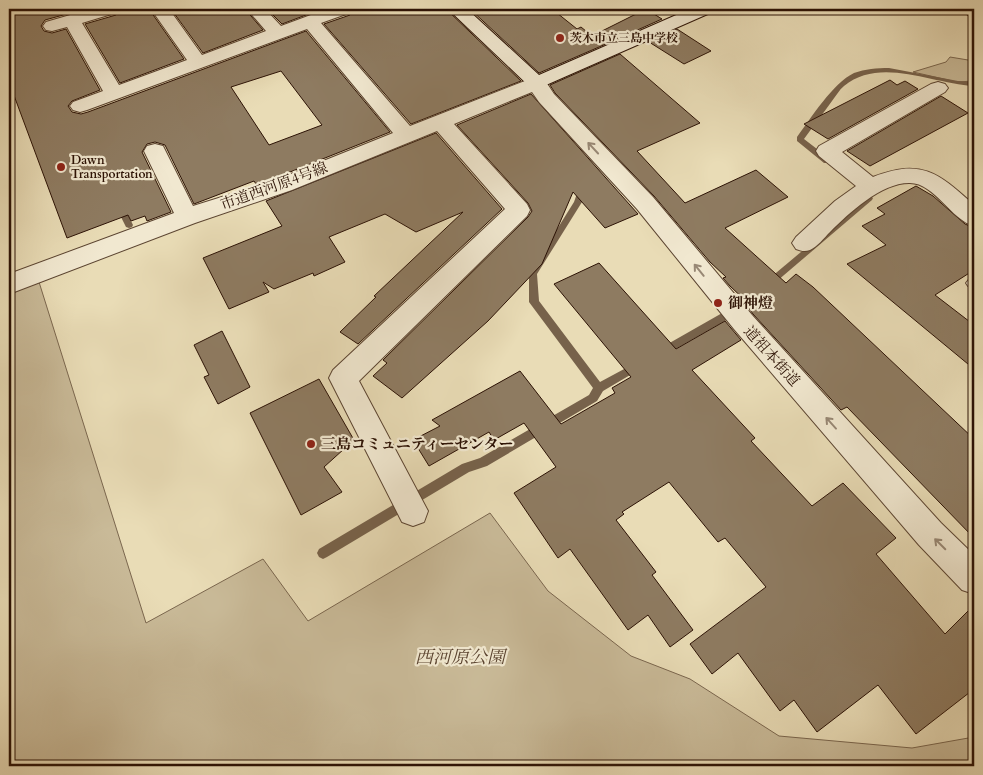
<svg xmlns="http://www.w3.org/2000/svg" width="983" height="775" font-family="Cardo,'Noto Serif JP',serif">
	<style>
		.green { fill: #c9ba98; stroke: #7a664e }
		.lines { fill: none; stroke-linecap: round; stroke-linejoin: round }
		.stream { fill: #77624b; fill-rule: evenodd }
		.building { fill: #8e7b61; stroke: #2c1205; fill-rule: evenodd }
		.lane-casing { stroke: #5b4431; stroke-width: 2 }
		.street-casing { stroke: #5b4431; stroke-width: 2 }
		.secondary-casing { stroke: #2c1205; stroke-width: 2 }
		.lane { fill: #f1e8d0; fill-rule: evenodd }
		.street { fill: #f1e8d0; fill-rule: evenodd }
		.secondary { fill: #f1e8d0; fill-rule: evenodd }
		.oneway { stroke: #988875 }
		.poi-dot { fill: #8f2418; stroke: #f1e8d0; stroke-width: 2 }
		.labels { text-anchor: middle; stroke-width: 4.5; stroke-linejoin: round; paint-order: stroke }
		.far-poi-label { font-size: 12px; font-weight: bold; fill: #2c1205; stroke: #f1e8d0; text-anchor: start }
		.street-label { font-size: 15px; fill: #2c1205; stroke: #f1e8d0 }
		.poi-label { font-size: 15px; font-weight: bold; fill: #2c1205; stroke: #f1e8d0; text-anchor: start }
		.near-park-label { font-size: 18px; font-style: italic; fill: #5b4431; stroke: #f1e8d0 }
	</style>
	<rect width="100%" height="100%" fill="#e9dcb6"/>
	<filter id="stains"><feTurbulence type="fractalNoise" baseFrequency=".004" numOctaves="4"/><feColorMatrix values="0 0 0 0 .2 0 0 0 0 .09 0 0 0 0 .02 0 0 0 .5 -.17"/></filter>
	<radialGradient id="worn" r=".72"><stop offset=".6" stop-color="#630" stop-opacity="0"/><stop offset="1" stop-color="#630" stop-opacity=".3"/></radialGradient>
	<g class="green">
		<polygon points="950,57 974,61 974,81 957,82 913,72 946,62"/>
		<polygon points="39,282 146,623 263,559 308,621 490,513 548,591 631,656 690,679 779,736 912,748 974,737 974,766 9,766 9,294"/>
	</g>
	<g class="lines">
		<g class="stream">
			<path d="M889,68L958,81L974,82V86C933,84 880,56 844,86C839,90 836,96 832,101C823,114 813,126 804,139L830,159V163H824L797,141V137C811,118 833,83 854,73C865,69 877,68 889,68Z"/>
			<polygon points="583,184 587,187 582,202 537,274 539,301 600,382 639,361 642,362 644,365 642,368 603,391 597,401 487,466 469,472 327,557 323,559 319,557 317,553 319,549 462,464 480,458 589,395 593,388 529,302 529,274 574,202 580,185"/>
			<polygon points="869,195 873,198 872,200 770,287 764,287 762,285 764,283"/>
			<polygon points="119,202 122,203 133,225 132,227 129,228 126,227 115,205"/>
			<polygon points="756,290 761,294 759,297 744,310 665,355 659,355 657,352 659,349 738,304"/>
		</g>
	</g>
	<g class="building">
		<path d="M9,9H85L45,20L41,26L44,31L52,33L66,29L100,90L72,101L68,106L72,112L81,114L88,112L306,31L390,132L275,178L256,184L254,181L194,204L165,145L155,142L147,144L142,152L171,212L147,221L145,216L131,221L128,215L67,238L9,82ZM281,71L322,125L269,145L231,87Z"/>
		<polygon points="127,9 149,9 184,59 120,83 85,24 116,15 119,11"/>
		<polygon points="171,9 245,9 263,30 203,53"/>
		<polygon points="267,9 322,9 282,24"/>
		<polygon points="354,9 446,9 521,81 411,124 324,24 350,15"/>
		<polygon points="470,9 552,9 577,29 581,27 592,36 646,9 662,19 633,32 631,31 629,34 539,73"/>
		<polygon points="677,29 711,51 684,64 649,42"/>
		<polygon points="620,54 700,123 637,151 685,203 756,170 788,197 725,228 786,283 796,274 813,287 974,439 974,538 847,407 841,410 753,314 748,307 751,306 730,286 723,278 726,277 710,262 654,196 555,93 550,85"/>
		<polygon points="890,80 897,85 905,81 918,89 828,139 804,124"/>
		<polygon points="531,94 638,214 605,228 573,192 542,264 488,321 402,398 373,376 387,363 383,360 528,217 532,211 528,203 457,125"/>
		<polygon points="941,96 968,113 870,166 847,151"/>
		<polygon points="436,133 502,209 358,344 340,332 376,297 374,296 463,212 416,232 385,214 329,237 345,262 314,276 313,273 274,289 263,282 269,292 229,309 203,258 282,226 266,201"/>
		<polygon points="916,186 933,196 965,224 974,228 974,270 935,295 974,325 974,369 847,264 886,245 862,226 885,214 877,208"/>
		<polygon points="599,263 676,349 725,321 741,340 692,370 755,438 751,441 812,506 843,483 896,538 876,554 945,634 974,605 974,689 916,734 878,685 817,732 794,700 780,711 738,653 712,674 690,644 766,587 725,538 718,542 669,482 622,512 624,514 616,520 656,572 652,575 693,630 670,647 648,615 628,630 570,549 558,558 514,493 556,467 524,423 494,440 489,432 429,466 413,440 440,426 432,420 520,371 561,424 615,393 612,388 631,377 554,284"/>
		<polygon points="222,331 250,387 218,404 204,377 209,375 194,345"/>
		<polygon points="319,379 354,440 324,467 342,492 301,515 250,413"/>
	</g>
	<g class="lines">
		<g class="lane-casing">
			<polygon id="lane" points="974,276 974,287 968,286 966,283 970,278"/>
		</g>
		<g class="street-casing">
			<g id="street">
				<polygon points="91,9 118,9 115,13 82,23 119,85 187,60 151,9 169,9 202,55 266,31 247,9 265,9 281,26 327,9 352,9 349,13 321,23 410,126 530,79 537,77 544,79 554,94 653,197 752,315 941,523 974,555 974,594 962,590 919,545 734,329 637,209 539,102 532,92 454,124 527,204 530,210 527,216 359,381 428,511 424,522 413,526 402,522 329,378 333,370 505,209 437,131 292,190 195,223 9,294 9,274 174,213 144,151 147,146 155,144 163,146 193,206 276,180 393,133 307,29 87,110 80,112 73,110 70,106 73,102 103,91 67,27 52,31 46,30 43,26 46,22"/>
				<polygon points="962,9 974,9 974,16 968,15"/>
				<path d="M938,82L945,84L948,88L945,92L842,152L873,177C922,158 938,173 974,205V226C951,220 934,182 909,183C881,183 849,213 830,232C824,238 817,247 810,250C805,252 801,251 796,249L792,243L796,237L835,201L856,186L819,156L816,151L819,146L931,84Z"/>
			</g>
		</g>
		<g class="secondary-casing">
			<polygon id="secondary" points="448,9 467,9 539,75 690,9 713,9 710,13 537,89 530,87"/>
		</g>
		<use href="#lane" class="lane"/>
		<use href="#street" class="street"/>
		<use href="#secondary" class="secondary"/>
	</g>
	<defs><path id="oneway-shaft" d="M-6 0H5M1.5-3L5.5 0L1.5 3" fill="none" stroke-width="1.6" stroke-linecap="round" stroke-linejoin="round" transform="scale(1.25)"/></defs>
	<g class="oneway">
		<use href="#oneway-shaft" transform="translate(593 148) rotate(-133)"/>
		<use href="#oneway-shaft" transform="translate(699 270) rotate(-129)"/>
		<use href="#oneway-shaft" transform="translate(831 423) rotate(-132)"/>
		<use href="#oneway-shaft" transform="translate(940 544) rotate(-135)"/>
	</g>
	<g class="poi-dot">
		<circle cx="560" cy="38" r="5"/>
		<circle cx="61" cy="167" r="5"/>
		<circle cx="718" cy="303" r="5"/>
		<circle cx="311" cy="444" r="5"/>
	</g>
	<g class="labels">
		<g class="far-poi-label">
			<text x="570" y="42">茨木市立三島中学校</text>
			<text x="71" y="164">Dawn<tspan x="71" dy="14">Transportation</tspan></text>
		</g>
		<g class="street-label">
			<text transform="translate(274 186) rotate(-20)" y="5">市道西河原4号線</text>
			<text transform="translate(772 356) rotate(48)" y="5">道祖本街道</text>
		</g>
		<g class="poi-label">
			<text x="728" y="308">御神燈</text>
			<text x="321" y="449">三島コミュニティーセンター</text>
		</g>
		<g class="near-park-label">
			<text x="460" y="663">西河原公園</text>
		</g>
	</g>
	<rect width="983" height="775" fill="none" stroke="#e9dcb6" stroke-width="30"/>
	<rect x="10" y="10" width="963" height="755" fill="none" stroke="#2c1205" stroke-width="2.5"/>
	<rect x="15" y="15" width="953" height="745" fill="none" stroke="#2c1205"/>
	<rect width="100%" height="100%" filter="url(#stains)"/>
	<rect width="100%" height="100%" fill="url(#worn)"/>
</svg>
